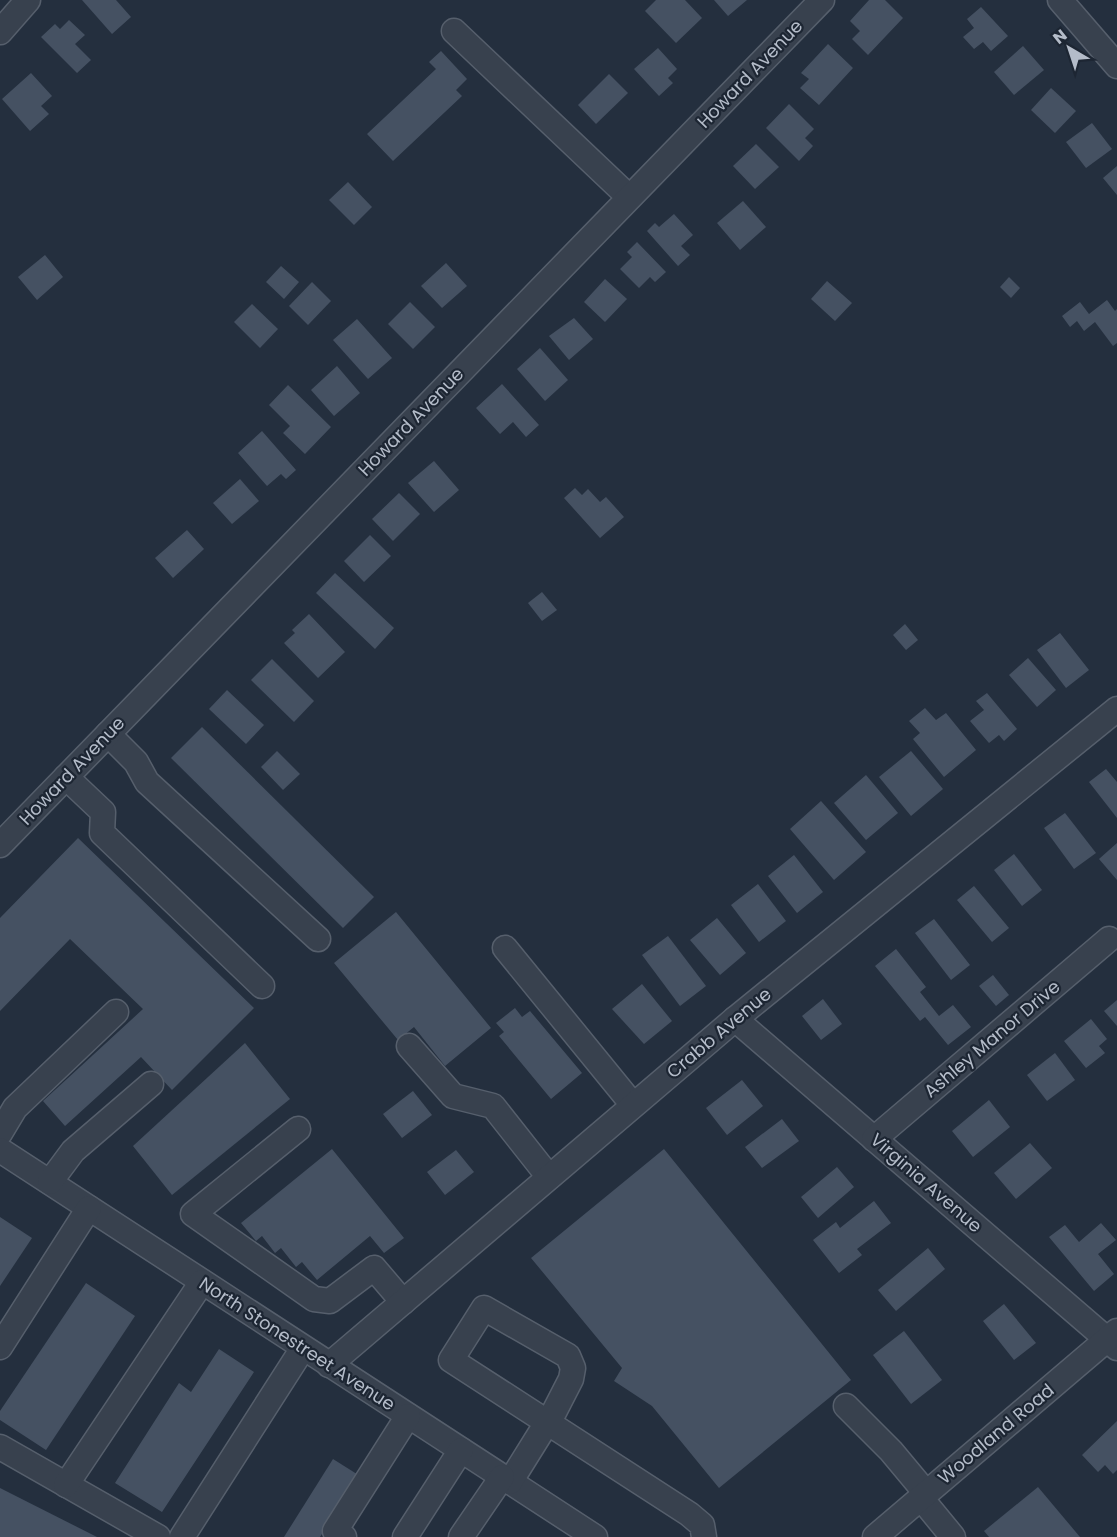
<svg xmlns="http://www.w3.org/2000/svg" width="1117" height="1537" font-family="Poppins,sans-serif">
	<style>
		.building { fill: #455162 }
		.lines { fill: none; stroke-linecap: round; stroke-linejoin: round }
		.minor-casing { stroke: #565f6c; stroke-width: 27 }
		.minor { stroke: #38414e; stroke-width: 24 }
		.labels { text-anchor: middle; stroke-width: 4.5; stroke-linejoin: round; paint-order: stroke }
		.street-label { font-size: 18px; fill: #b4bcc9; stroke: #1d2633 }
	</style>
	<rect width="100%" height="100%" fill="#242f3e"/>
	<g class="building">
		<polygon points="82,0 116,0 131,17 112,34"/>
		<polygon points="656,0 685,0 702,18 676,43 645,11"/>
		<polygon points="714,0 747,0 728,16"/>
		<polygon points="869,0 885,0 903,18 868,55 852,39 860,31 850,21"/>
		<polygon points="981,7 1008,36 991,51 983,42 974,49 963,37 974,28 967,19"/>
		<polygon points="69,20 85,35 75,44 91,60 77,73 41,37 55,24 60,29"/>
		<polygon points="828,44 853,68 819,105 800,88 809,79 801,73"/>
		<polygon points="1023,46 1044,70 1014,95 994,72"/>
		<polygon points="658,48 677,69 668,78 673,83 659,96 634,69"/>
		<polygon points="441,51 467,79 456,90 462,96 393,161 367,134 436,69 429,62"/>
		<polygon points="31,73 52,96 41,106 49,114 30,131 2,99"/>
		<polygon points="609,74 628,93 596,124 578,105"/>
		<polygon points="1051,88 1076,111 1055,133 1031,110"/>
		<polygon points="789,104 814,129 805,138 813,146 799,161 766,128"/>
		<polygon points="1092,123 1112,149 1086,168 1066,142"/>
		<polygon points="756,144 779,167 755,189 733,166"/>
		<polygon points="1117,166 1117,195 1103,178"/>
		<polygon points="348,182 372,207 354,225 329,200"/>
		<polygon points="743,201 766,227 740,250 717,223"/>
		<polygon points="674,214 693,235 681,246 690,255 678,266 647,231 655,223 659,227"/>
		<polygon points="637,242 666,272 655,282 650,277 639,288 620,269 632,257 627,252"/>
		<polygon points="45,255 63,277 37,300 18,277"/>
		<polygon points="446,263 467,286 442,308 421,286"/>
		<polygon points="281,266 299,282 284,299 266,282"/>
		<polygon points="1009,277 1020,288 1011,298 1000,287"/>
		<polygon points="605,279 627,299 605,322 584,302"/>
		<polygon points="827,281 852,303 835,321 811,299"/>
		<polygon points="312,282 331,301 308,325 289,306"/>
		<polygon points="1107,300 1115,311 1117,309 1117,343 1113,346 1095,322 1084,331 1077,321 1070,327 1062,316 1080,302 1089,314"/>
		<polygon points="410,302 435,327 413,349 388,324"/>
		<polygon points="252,304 278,329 260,348 234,322"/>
		<polygon points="574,318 593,339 569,360 549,336"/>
		<polygon points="357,319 392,358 368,379 333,340"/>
		<polygon points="540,348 568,380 545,401 517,369"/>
		<polygon points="337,366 360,393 334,416 311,390"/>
		<polygon points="502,384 539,425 526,437 513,422 500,434 476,408"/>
		<polygon points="288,385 331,427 305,454 283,433 290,426 269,405"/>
		<polygon points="262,431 296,470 286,479 281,474 267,486 238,453"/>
		<polygon points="434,461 459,490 434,512 408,483"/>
		<polygon points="240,479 259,501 232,524 213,503"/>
		<polygon points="575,488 582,495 588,489 600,502 606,497 624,517 600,538 564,498"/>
		<polygon points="399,493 420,514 393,541 372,519"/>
		<polygon points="187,530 204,549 173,578 155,558"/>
		<polygon points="370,535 391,556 364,582 344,561"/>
		<polygon points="335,573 394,628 375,649 316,593"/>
		<polygon points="542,592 557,610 542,621 528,603"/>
		<polygon points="309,614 345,652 318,678 284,643 295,633 292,630"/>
		<polygon points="905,624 918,640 906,650 893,635"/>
		<polygon points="1060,633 1089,670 1066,688 1037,650"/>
		<polygon points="1028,658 1056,690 1037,707 1009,675"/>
		<polygon points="272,659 314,701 294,722 251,680"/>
		<polygon points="227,690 264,725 246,744 209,709"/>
		<polygon points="987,693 1017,729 1004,741 999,735 989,743 970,721 984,710 976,701"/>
		<polygon points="925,708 936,720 946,713 976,750 944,777 913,739 920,733 909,721"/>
		<polygon points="202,727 374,897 343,928 171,758"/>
		<polygon points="277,751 300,774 283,790 261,767"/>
		<polygon points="911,751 943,789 911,816 879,777"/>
		<polygon points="1106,769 1117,782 1117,818 1089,782"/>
		<polygon points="866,775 898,813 866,840 834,803"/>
		<polygon points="821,801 866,852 834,880 790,829"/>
		<polygon points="1065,813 1096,853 1074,869 1044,828"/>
		<polygon points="78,838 254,1008 172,1090 141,1057 65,1126 43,1101 143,1009 70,939 0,1011 0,918"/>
		<polygon points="1117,843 1117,880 1099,859"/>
		<polygon points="1014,854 1042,890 1022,906 994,870"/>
		<polygon points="794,855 823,892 797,913 768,876"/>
		<polygon points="758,884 786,921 759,942 731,905"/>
		<polygon points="974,886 1009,928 992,942 957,900"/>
		<polygon points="396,912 491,1028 445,1066 414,1027 398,1040 334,963"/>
		<polygon points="717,918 746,953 720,975 690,940"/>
		<polygon points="934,919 970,965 951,980 915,933"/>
		<polygon points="668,936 706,986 680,1006 642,955"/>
		<polygon points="896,949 926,987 920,992 939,1016 953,1005 971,1027 948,1045 925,1017 920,1021 875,966"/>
		<polygon points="993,975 1009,995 996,1006 979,986"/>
		<polygon points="642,984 672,1021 644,1044 612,1009"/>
		<polygon points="823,999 842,1024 821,1040 802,1016"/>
		<polygon points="1117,1000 1117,1026 1104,1011"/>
		<polygon points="515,1008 522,1017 530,1011 582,1073 551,1099 499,1036 504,1032 496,1023"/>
		<polygon points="1091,1019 1107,1039 1099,1046 1105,1053 1086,1068 1064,1041"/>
		<polygon points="245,1043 290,1099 172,1195 133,1146"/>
		<polygon points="1055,1053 1075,1080 1047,1101 1027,1075"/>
		<polygon points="742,1080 763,1106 727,1135 706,1108"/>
		<polygon points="413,1091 432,1115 402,1138 383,1114"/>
		<polygon points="989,1100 1010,1127 973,1157 952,1131"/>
		<polygon points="782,1119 799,1141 762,1168 745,1147"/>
		<polygon points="1030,1143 1052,1168 1016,1199 994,1173"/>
		<polygon points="332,1149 404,1238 384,1253 370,1236 317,1280 302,1262 296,1267 281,1248 275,1253 262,1236 256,1241 241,1223"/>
		<polygon points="664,1149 851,1380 719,1488 652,1406 614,1381 622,1368 531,1258"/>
		<polygon points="456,1150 474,1172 445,1195 427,1172"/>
		<polygon points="837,1167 854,1187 818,1218 801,1197"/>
		<polygon points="874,1201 891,1223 857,1249 862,1255 839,1273 813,1240 836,1222 840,1228"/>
		<polygon points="0,1217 32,1238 0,1286"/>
		<polygon points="1101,1223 1116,1240 1098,1254 1114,1274 1094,1291 1049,1237 1065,1225 1079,1242"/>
		<polygon points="928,1248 945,1269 896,1311 878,1290"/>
		<polygon points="86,1283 135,1316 46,1450 0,1420 0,1411"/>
		<polygon points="1004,1304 1036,1343 1014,1360 983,1321"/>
		<polygon points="904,1331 942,1380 911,1404 873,1355"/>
		<polygon points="219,1349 254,1372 162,1512 115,1483 179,1383 191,1392"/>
		<polygon points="1117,1421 1117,1470 1113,1474 1105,1465 1098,1472 1082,1455"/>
		<polygon points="333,1459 360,1476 320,1537 284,1537"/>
		<polygon points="1038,1487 1080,1537 989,1537 984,1531"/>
		<polygon points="0,1488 97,1537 0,1537"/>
	</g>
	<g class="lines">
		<g class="minor-casing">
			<g id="minor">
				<polyline points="1060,0 1117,66"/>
				<polyline points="454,31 629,197"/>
				<polyline points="0,32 28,0"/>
				<polyline points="108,734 136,762 147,782 318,939"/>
				<polyline points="66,777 103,812 102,833 262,986"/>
				<polyline points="0,845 822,0"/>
				<polyline points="505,948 633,1105"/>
				<polyline points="735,1019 1117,1348"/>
				<polyline points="409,1046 453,1096 493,1106 549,1177"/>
				<polyline points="298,1129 193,1214 314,1299 330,1301 374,1268 403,1302"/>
				<polyline points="0,1133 15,1108 116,1012"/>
				<polyline points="874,1139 1109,939"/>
				<polyline points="0,1150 595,1537"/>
				<polyline points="50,1182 73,1151 151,1084"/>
				<polyline points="0,1347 89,1208"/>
				<polyline points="329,1365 735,1019 1117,709"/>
				<polyline points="846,1406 891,1451 926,1493"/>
				<polyline points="0,1447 158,1537"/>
				<polyline points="510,1482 548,1421 551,1418 571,1379 573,1368 568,1356 484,1308 451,1360 689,1514 702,1525 704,1537"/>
				<polyline points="66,1485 202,1282"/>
				<polyline points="921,1498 953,1537"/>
				<polyline points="182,1537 303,1348"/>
				<polyline points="344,1537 335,1531 408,1416"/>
				<polyline points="405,1537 461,1450"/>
				<polyline points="461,1537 502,1477"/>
				<polyline points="875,1537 1117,1331"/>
			</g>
		</g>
		<use href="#minor" class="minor"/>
	</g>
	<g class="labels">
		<g class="street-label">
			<text transform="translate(750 74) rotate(-46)" y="6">Howard Avenue</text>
			<text transform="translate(411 422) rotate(-46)" y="6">Howard Avenue</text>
			<text transform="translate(72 771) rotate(-46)" y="6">Howard Avenue</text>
			<text transform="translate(719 1033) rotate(-40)" y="6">Crabb Avenue</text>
			<text transform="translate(992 1039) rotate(-40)" y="6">Ashley Manor Drive</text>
			<text transform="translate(926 1183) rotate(41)" y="6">Virginia Avenue</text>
			<text transform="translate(297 1344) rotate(33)" y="6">North Stonestreet Avenue</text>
			<text transform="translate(996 1434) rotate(-40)" y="6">Woodland Road</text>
		</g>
	</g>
	<g transform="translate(1069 48) rotate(321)" stroke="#1d2633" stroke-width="4.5" paint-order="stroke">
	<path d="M0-4.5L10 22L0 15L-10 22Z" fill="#b4bcc9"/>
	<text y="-9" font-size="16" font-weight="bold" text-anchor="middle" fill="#b4bcc9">N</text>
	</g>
</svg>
